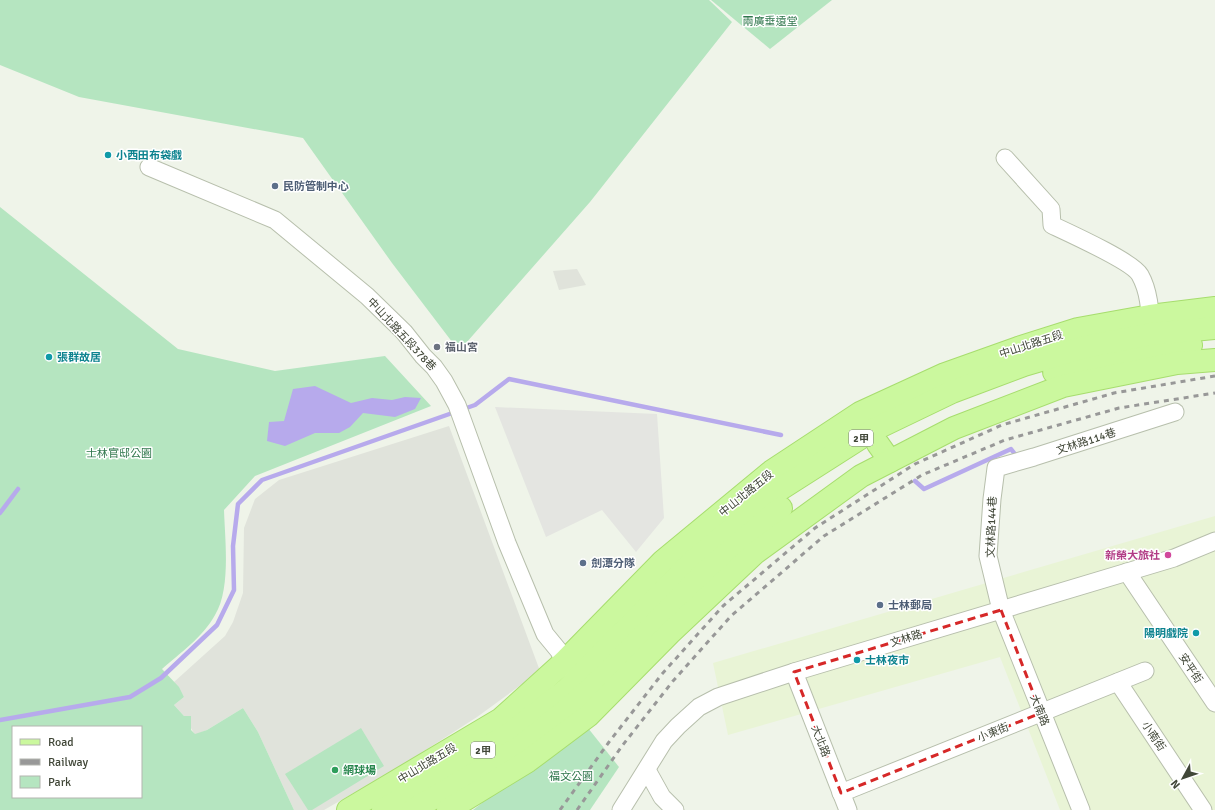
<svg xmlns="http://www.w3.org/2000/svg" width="1215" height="810" font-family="Signika,'Noto Sans TC',sans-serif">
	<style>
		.commercial { fill: #e9f4d6 }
		.industrial { fill: #e0e3db }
		.green { fill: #b5e5c0; fill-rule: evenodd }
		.parking { fill: #e4e5e1 }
		.water { fill: #b7aaec }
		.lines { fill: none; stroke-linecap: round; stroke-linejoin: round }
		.stream { stroke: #b7aaec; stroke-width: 4.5 }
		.street-casing { stroke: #b7bfac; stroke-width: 19 }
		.primary-casing { stroke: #a7dd6e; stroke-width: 24 }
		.street { stroke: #fff; stroke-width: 17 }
		.primary { stroke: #cbf89e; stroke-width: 22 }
		.rail { stroke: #989898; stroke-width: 3; stroke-dasharray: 5 5; stroke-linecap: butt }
		.marked { fill: none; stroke: #d62828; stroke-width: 3; stroke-dasharray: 8 5; stroke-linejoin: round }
		.culture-dot { fill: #0f9aa8; stroke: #fff; stroke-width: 1.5 }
		.service-dot { fill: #5c6f8a; stroke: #fff; stroke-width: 1.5 }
		.worship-dot { fill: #6b7280; stroke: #fff; stroke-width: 1.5 }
		.hotel-dot { fill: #d1479c; stroke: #fff; stroke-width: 1.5 }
		.leisure-dot { fill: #2e9e5b; stroke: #fff; stroke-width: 1.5 }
		.labels { text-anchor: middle; stroke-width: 3; stroke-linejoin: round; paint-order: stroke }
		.shield { fill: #fff; stroke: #7a7e74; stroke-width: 1 }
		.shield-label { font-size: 10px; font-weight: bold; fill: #414738 }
		.park-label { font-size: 11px; fill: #2e764b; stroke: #fff }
		.culture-label { font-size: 11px; font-weight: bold; fill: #0d838f; stroke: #fff; text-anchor: start }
		.service-label { font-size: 11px; font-weight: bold; fill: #4e5e75; stroke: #fff; text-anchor: start }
		.street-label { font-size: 11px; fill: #414738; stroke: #fff }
		.worship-label { font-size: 11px; font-weight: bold; fill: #5b616d; stroke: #fff; text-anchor: start }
		.hotel-label { font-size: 11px; font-weight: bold; fill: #b23c85; stroke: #fff; text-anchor: end }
		.leisure-label { font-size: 11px; font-weight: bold; fill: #27864d; stroke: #fff; text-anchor: start }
	</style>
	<rect width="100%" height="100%" fill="#eff4e9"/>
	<polygon class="commercial" points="1215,516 1215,810 1060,810 1000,657 728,735 713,663"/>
	<g class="industrial">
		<polygon points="577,269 586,285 559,290 553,271"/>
		<polygon points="449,426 540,671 477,717 404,764 324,810 294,810 258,732 243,708 207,730 195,735 184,716 174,705 184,697 174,682 225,636 233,622 243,593 244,528 255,499 279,480"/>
	</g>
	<g class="green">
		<polygon points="0,0 709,0 732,22 590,202 459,351 392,263 303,138 79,97 0,65"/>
		<polygon points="711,0 832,0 770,49"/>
		<path d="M0,207L178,349L275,371L385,356L431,406L255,476L224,510C225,540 231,589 215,615C203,637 180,653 162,669L179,687L184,697L174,705L184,716H191V730L195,734L207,730L243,708L258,732L294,810H0ZM13,727H141V797H13Z"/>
		<polygon points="584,723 619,767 590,810 473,810"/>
		<polygon points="361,728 384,766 312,810 308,810 285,774"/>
	</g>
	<polygon class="parking" points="495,407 657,414 664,518 636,552 602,510 546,537"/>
	<polygon class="water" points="315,386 351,403 372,398 392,400 405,397 421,398 415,409 395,417 363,413 350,427 339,433 315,433 285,446 267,441 269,422 284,421 293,389"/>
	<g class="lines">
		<g class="stream">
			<polyline points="915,481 924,489 1011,449 1017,457"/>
			<polyline points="0,513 18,489"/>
			<polyline points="0,720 130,697 161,678 217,625 234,590 233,546 238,504 262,480 475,405 509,379 781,435"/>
		</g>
		<g class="street-casing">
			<g id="street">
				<path d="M1005,158L1051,209L1052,225C1069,233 1133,262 1140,275C1149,291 1150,310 1151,329"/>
				<polyline points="149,167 275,220 367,296 404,332 423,356 434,367 444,381 457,405 507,543 545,634 559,651 564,662 570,670"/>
				<polyline points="1127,572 1215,703"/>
				<polyline points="794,672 848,810"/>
				<polyline points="1118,682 1203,810"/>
				<polyline points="647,770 662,797 675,810"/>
				<polyline points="841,793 1145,671"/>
				<polyline points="621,810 664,741 678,726 699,707 718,697 794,672 1174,558 1215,541"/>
				<polyline points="1081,810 1001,610 988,556 992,499 996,468 1034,457 1175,412"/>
			</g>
		</g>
		<g class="primary-casing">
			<g id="primary">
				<polyline points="1054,372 1122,355 1191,345"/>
				<polyline points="878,444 890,461"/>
				<polyline points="348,810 501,719 564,662 663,561 772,471 860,413 945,374 1018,348 1078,329 1150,316 1215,308"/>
				<polyline points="383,810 509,734 566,690 693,561 779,490 873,430 952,392 1024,365 1085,347 1151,334 1215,328"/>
				<polyline points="413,810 520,747 576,702 609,671 704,573 781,508"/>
				<polyline points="448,810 528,761 588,716 670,633 755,553 861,476 954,428 1063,386 1177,363 1215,360"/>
			</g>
		</g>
		<use href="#street" class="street"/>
		<use href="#primary" class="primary"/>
		<g class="rail">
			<polyline points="560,810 609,742 662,674 723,606 815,528 915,464 1002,425 1114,393 1215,376"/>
			<polyline points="577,810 622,746 673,681 731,616 824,536 922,475 1005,440 1119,408 1215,393"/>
		</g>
	</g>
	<path class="marked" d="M1001,610L1041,713L841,793L794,672Z"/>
	<g class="culture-dot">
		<circle cx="108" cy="155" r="4"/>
		<circle cx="49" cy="357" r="4"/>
		<circle cx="1196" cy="633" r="4"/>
		<circle cx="857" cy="660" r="4"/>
	</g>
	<g class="service-dot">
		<circle cx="275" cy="186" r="4"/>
		<circle cx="583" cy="563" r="4"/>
		<circle cx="880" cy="605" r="4"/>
	</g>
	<circle class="worship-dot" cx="437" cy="347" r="4"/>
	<circle class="hotel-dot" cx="1168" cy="555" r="4"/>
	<circle class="leisure-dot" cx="335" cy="770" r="4"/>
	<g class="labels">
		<g class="shield">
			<rect x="849" y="430" width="24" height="16" rx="3"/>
			<rect x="471" y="742" width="24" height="16" rx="3"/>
		</g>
		<g class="shield-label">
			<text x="861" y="442">2甲</text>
			<text x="483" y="754">2甲</text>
		</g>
		<g class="park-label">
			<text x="770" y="25">兩廣垂遠堂</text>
			<text x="119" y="457">士林官邸公園</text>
			<text x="571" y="780">福文公園</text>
		</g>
		<g class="culture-label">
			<text x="116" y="159">小西田布袋戲</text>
			<text x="57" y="361">張群故居</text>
			<text x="1188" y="637" text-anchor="end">陽明戲院</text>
			<text x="865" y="664">士林夜市</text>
		</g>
		<g class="service-label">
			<text x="283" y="190">民防管制中心</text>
			<text x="591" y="567">劍潭分隊</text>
			<text x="888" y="609">士林郵局</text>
		</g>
		<g class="street-label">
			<text transform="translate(402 334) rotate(47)" y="4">中山北路五段378巷</text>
			<text transform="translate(1031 344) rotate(-18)" y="4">中山北路五段</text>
			<text transform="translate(1086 441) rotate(-18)" y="4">文林路114巷</text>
			<text transform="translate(746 493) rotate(-39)" y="4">中山北路五段</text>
			<text transform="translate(991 527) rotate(-88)" y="4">文林路144巷</text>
			<text transform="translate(906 638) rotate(-17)" y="4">文林路</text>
			<text transform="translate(1191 668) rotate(56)" y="4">安平街</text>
			<text transform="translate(1040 710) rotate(68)" y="4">大南路</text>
			<text transform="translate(993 732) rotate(-22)" y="4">小東街</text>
			<text transform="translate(1154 736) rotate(56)" y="4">小南街</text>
			<text transform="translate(821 741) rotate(69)" y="4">大北路</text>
			<text transform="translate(427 763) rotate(-31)" y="4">中山北路五段</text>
		</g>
		<g class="worship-label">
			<text x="445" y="351">福山宮</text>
		</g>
		<g class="hotel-label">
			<text x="1160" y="559">新榮大旅社</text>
		</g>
		<g class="leisure-label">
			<text x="343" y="774">網球場</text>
		</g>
	</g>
	<rect x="12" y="726" width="130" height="72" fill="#ffffff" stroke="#b3b5af"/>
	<rect x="20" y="739" width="20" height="6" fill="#cbf89e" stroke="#b3b5af"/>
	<text x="48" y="746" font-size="12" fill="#414738">Road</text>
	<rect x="20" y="759" width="20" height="6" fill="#989898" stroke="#b3b5af"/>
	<text x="48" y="766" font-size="12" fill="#414738">Railway</text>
	<rect x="20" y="776" width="20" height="12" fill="#b5e5c0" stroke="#b3b5af"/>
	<text x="48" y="786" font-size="12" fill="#414738">Park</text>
	<g transform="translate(1183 778) rotate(230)" stroke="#ffffff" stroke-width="3" paint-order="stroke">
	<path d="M0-3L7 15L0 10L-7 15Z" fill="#414738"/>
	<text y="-6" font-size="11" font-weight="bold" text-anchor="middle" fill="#414738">N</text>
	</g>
</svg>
